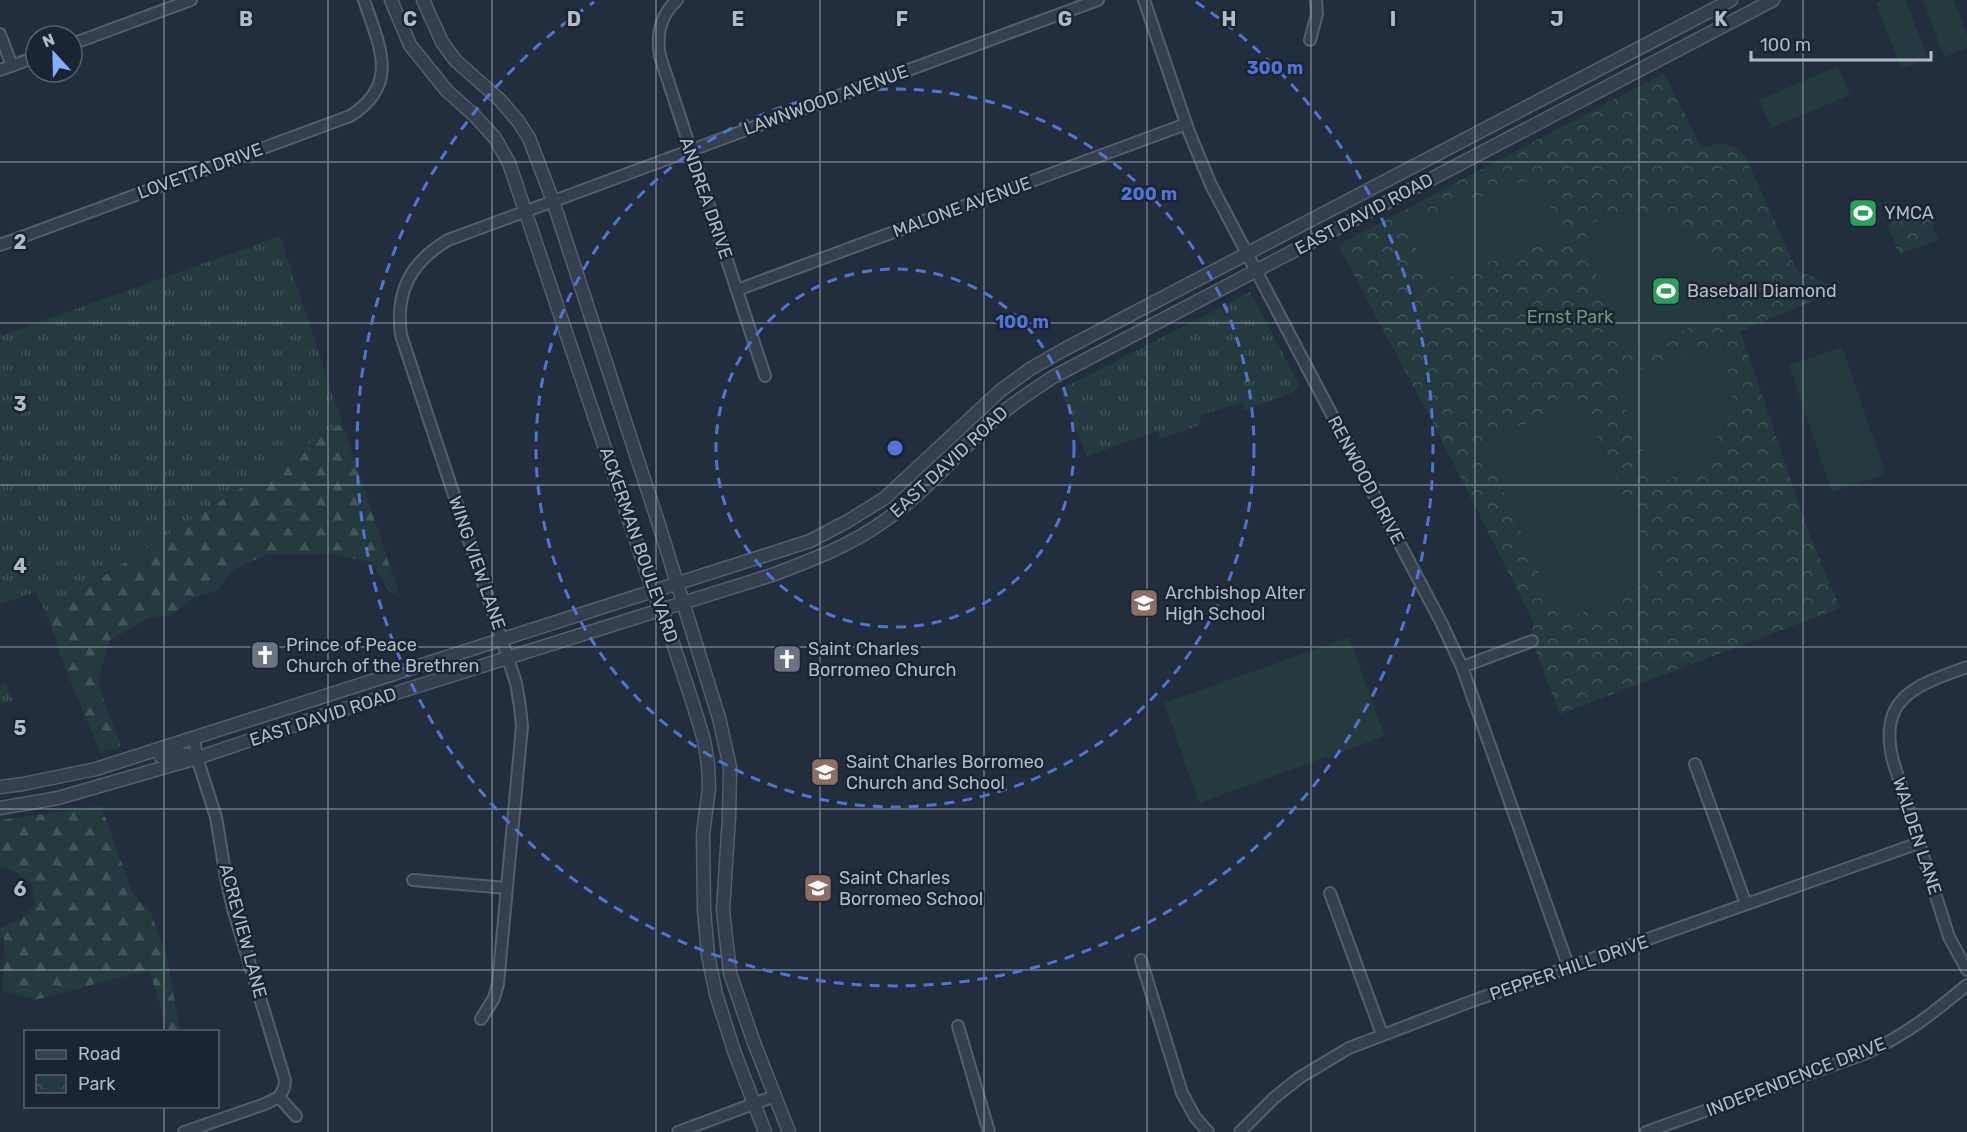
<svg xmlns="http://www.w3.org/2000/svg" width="1967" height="1132" font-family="Rubik,sans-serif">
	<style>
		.grass { fill: url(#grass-tufts) }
		.forest { fill: url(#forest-firs) }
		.park { fill: url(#park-crowns) }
		.pitch { fill: #243a3e }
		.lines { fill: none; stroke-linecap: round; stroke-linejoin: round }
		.minor-casing { stroke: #545d6b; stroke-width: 14 }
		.tertiary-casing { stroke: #545d6b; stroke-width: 15 }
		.minor { stroke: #363f4d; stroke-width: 10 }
		.tertiary { stroke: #363f4d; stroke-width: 12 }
		.grid { fill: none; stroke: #b2bac8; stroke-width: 1.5; stroke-opacity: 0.55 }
		.ring { fill: none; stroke: #5174d2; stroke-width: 3; stroke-dasharray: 10 8 }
		.labels { text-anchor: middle; stroke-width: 5; stroke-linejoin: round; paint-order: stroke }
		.street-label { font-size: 18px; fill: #b2bac8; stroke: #1b2432 }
		.poi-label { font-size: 18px; fill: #b2bac8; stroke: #1b2432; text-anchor: start }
		.park-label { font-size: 18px; fill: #689a75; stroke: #1b2432 }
		.grid-label { font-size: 20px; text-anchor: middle; font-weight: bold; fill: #b2bac8; stroke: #1b2432; stroke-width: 5; stroke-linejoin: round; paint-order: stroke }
		.centre { fill: #5174d2; stroke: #1b2432; stroke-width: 3 }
		.ring-label { font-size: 18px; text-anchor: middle; font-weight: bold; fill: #5174d2; stroke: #1b2432; stroke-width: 5; stroke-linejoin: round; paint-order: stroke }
	</style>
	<defs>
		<pattern id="grass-tufts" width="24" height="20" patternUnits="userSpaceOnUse" patternTransform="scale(1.5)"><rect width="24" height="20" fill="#243a3e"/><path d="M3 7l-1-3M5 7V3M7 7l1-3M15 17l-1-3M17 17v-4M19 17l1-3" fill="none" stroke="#415458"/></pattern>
		<pattern id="forest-firs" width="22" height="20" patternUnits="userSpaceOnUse" patternTransform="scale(1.5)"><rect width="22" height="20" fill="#243a3e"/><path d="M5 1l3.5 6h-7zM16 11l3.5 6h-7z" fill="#415458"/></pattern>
		<pattern id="park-crowns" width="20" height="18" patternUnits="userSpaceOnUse" patternTransform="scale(1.5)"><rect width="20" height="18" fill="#243a3e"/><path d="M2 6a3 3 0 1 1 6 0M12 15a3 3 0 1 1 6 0" fill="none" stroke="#415458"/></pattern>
	</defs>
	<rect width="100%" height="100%" fill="#222d3d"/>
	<g class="grass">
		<polygon points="280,236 342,423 46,613 35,592 0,604 0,336"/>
		<polygon points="1250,292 1299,384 1294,392 1243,411 1244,402 1202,414 1198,426 1158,440 1158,431 1087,456 1060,390"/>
		<polygon points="6,683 13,701 0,704 0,686"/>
	</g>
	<g class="forest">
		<polygon points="342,423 400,597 389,591 371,562 327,554 268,554 234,569 218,590 195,597 170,616 150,617 109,641 98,684 121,747 100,752 70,680 46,613"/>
		<polygon points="101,806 133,894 151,913 167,958 180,1031 168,1031 149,970 35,1000 3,991 4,937 0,939 0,928 21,919 35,905 32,884 14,871 0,867 0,820"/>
	</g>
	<g class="park">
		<path d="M1664,73L1702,148C1721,142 1730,141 1745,156L1797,270L1840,290L1740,331L1807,528L1840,608L1560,714L1532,641L1533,621L1433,423L1338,245Z"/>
		<polygon points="1927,210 1938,240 1899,254 1888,224"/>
	</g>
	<g class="pitch">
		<polygon points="1884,0 1906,0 1928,59 1901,69 1876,3"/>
		<polygon points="1923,0 1954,0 1967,35 1967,48 1944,57"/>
		<polygon points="1838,66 1850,95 1771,128 1759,100"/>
		<polygon points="1535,177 1541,181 1560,233 1557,238 1429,284 1408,222"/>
		<path d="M1629,213C1694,222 1715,247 1739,306L1626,356L1603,306L1585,229L1603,216Z"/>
		<polygon points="1842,347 1886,474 1832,492 1789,365"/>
		<polygon points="1724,348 1734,406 1706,460 1662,483 1633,434 1616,380 1669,359"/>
		<polygon points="1581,399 1660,578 1561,622 1482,443"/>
		<polygon points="1349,637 1385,736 1199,803 1164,703"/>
	</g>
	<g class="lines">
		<g class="minor-casing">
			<g id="minor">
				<path d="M677,0C660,16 656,34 660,56L765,376"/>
				<polyline points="1144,0 1189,132 1211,185 1442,624 1462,667 1569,968"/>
				<polyline points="0,34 12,66"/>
				<polyline points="1310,40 1317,14 1316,0"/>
				<polyline points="72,44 191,0"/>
				<polyline points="0,70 36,57"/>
				<path d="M0,245L350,116C401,84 379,46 364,0"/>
				<polyline points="737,290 1186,124"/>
				<polyline points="1462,667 1532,641"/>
				<path d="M1967,667C1917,685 1877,697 1893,761L1949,937L1967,970"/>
				<polyline points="194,737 197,758 216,817 226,878 233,909 285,1080 284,1088 279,1097"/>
				<polyline points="1695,764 1746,904"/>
				<polyline points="413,880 507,888"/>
				<polyline points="1330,893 1382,1034"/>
				<polyline points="1141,960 1182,1093 1195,1117 1208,1132"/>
				<path d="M481,1019L494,998L498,984L522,726L520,707L516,683L502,640L401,335C395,291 411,262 448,240L1098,0"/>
				<polyline points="958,1026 989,1132"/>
				<polyline points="279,1097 296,1116"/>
				<polyline points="184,1132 265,1104 279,1097"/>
				<polyline points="678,1132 775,1096"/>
				<polyline points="1240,1132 1274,1098 1299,1078 1349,1048 1467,1003 1919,843"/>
				<path d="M1646,1132L1864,1054C1906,1035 1932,1014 1967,985"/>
			</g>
		</g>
		<g class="tertiary-casing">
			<g id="tertiary">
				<polyline points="391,0 410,45 447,91 474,115 495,138 509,163 653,591 662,610 693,704 704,740 708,764 709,788 703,834 704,910 708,955 716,994 734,1051 765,1132"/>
				<polyline points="423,0 442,42 455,60 500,100 518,121 529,138 553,201 659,525 719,718 730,767 729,817 723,910 730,973 753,1040 789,1132"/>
				<path d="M160,756C174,752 184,753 197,758"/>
				<polyline points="0,787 23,784 96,769 810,541 848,521 885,498 1000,391 1030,369 1065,349 1731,0"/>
				<path d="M0,808L58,798L197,758L322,716L772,575C812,560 852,545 887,519C926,491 956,455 991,422C1010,405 1032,391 1053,377L1773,0"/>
			</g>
		</g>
		<use href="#minor" class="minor"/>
		<use href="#tertiary" class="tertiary"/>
	</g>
	<path class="grid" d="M164,0V1032M328,0V1132M492,0V1132M656,0V1132M820,0V1132M984,0V1132M1147,0V1132M1311,0V1132M1475,0V1132M1639,0V1132M1803,0V1132M0,162H1967M0,323H1967M0,485H1967M0,647H1967M0,809H1967M0,970H1967M164,1106V1132"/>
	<g class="ring">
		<circle cx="895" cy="448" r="179"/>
		<circle cx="895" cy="448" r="359"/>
		<path d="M1196 2A538 538 0 1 1 594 2"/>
	</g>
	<defs>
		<g id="stadium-square" transform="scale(1.5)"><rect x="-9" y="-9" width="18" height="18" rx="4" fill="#2e9e5b" stroke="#1b2432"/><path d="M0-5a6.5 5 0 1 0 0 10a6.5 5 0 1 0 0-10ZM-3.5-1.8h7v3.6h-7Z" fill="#fff"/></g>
		<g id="school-square" transform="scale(1.5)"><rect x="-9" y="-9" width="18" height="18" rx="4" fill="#8d6e63" stroke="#1b2432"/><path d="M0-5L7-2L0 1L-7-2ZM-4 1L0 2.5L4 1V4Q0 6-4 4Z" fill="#fff"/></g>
		<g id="church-square" transform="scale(1.5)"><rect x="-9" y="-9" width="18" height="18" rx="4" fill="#6b7280" stroke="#1b2432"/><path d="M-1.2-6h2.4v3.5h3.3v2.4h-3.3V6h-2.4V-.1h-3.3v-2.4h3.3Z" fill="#fff"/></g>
	</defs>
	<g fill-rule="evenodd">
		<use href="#stadium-square" x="1863" y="213"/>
		<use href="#stadium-square" x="1666" y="291"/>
		<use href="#school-square" x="1144" y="603"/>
		<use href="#church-square" x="265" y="655"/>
		<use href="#church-square" x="787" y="659"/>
		<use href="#school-square" x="825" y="772"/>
		<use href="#school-square" x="818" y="888"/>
	</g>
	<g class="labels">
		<g class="street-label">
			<text transform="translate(826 100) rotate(-20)" y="6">LAWNWOOD AVENUE</text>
			<text transform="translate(200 171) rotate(-20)" y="6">LOVETTA DRIVE</text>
			<text transform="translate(706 198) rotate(71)" y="6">ANDREA DRIVE</text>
			<text transform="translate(962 207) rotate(-20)" y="6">MALONE AVENUE</text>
			<text transform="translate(1364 214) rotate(-28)" y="6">EAST DAVID ROAD</text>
			<text transform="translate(949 462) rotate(-43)" y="6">EAST DAVID ROAD</text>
			<text transform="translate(1366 480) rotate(62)" y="6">RENWOOD DRIVE</text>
			<text transform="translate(639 545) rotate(71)" y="6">ACKERMAN BOULEVARD</text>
			<text transform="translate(477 563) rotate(71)" y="6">WING VIEW LANE</text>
			<text transform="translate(323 717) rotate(-18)" y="6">EAST DAVID ROAD</text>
			<text transform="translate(1917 836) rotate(72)" y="6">WALDEN LANE</text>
			<text transform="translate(243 931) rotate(75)" y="6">ACREVIEW LANE</text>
			<text transform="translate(1569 968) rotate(-19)" y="6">PEPPER HILL DRIVE</text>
			<text transform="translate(1796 1077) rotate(-21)" y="6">INDEPENDENCE DRIVE</text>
		</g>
		<g class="poi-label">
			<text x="1884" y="219">YMCA</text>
			<text x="1687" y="297">Baseball Diamond</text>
			<text x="1165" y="599">Archbishop Alter<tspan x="1165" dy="21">High School</tspan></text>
			<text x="286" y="651">Prince of Peace<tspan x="286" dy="21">Church of the Brethren</tspan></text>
			<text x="808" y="655">Saint Charles<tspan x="808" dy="21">Borromeo Church</tspan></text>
			<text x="846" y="768">Saint Charles Borromeo<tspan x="846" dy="21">Church and School</tspan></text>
			<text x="839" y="884">Saint Charles<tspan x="839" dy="21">Borromeo School</tspan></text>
		</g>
		<g class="park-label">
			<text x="1570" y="323">Ernst Park</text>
		</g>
	</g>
	<g class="grid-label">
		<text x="246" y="26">B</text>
		<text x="410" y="26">C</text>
		<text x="574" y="26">D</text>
		<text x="738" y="26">E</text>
		<text x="902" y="26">F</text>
		<text x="1065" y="26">G</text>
		<text x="1229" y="26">H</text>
		<text x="1393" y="26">I</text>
		<text x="1557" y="26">J</text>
		<text x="1721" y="26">K</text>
		<text x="20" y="249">2</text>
		<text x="20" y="411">3</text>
		<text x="20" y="573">4</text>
		<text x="20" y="735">5</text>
		<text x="20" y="896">6</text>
	</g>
	<circle cx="895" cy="448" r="9" class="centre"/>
	<g class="ring-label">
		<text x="1275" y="74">300 m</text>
		<text x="1149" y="200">200 m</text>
		<text x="1022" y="328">100 m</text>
	</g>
	<rect x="24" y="1030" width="195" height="78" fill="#1b2432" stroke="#57606e" stroke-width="1.5"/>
	<rect x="36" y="1050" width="30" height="9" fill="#363f4d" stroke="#57606e" stroke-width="1.5"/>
	<text x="78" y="1060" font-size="18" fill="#b2bac8">Road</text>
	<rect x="36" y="1075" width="30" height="18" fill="url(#park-crowns)" stroke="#57606e" stroke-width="1.5"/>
	<text x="78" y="1090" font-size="18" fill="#b2bac8">Park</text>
	<g transform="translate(54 54) rotate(338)"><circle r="28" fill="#1b2432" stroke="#57606e" stroke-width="1.5"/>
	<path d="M0-4.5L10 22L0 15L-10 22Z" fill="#83aefc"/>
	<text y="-9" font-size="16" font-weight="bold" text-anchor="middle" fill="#b2bac8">N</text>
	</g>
	<path d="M1751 51v9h180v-9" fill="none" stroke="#b2bac8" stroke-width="3"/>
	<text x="1760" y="51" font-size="18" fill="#b2bac8" stroke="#1b2432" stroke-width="4.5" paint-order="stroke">100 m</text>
</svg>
